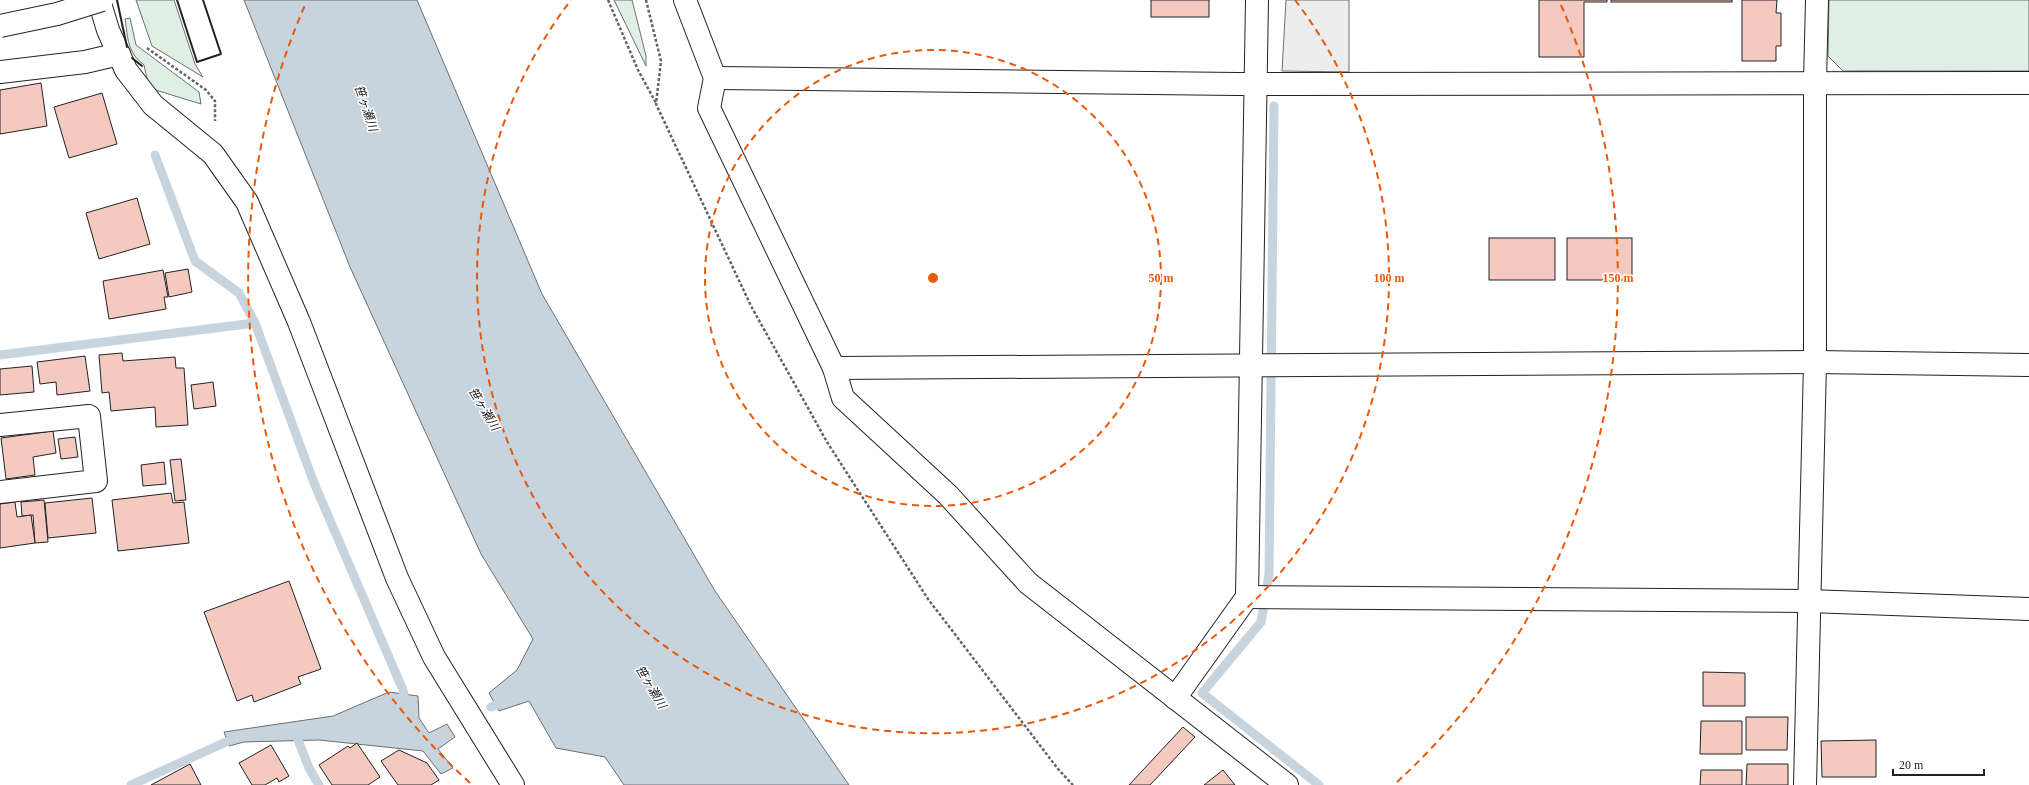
<svg xmlns="http://www.w3.org/2000/svg" width="2029" height="785" font-family="'Times New Roman','Noto Sans JP',serif">
	<style>
		.green { fill: #e0efe3; stroke: #6f6f6f }
		.parking { fill: #ededed; stroke: #6f6f6f }
		.water { fill: #c7d3dd; stroke: #6f6f6f }
		.lines { fill: none; stroke-linecap: round; stroke-linejoin: round }
		.stream { stroke: #c7d3dd; stroke-width: 9 }
		.building { fill: #f3c9c0; stroke: #222 }
		.minor-casing { stroke: #222; stroke-width: 24 }
		.path { stroke: #646464; stroke-width: 2.5; stroke-dasharray: 3 2; stroke-linecap: butt }
		.minor { stroke: #fff; stroke-width: 22 }
		.tertiary-bridge-casing { stroke: #222; stroke-width: 24; stroke-linecap: butt }
		.tertiary-bridge { stroke: #fff; stroke-width: 22 }
		.wall { stroke: #222; stroke-width: 2 }
		.ring { fill: none; stroke: #e8590c; stroke-width: 2; stroke-dasharray: 7 5 }
		.labels { text-anchor: middle; stroke-width: 3; stroke-linejoin: round; paint-order: stroke }
		.water-label { font-size: 12px; font-style: italic; fill: #222; stroke: #fff }
		.centre { fill: #e8590c; stroke: #fff; stroke-width: 2 }
		.ring-label { font-size: 12px; text-anchor: middle; font-weight: bold; fill: #e8590c; stroke: #fff; stroke-width: 3; stroke-linejoin: round; paint-order: stroke }
	</style>
	<rect width="100%" height="100%" fill="#fff"/>
	<g class="green">
		<polygon points="136,0 174,0 195,64 203,77 152,46"/>
		<polygon points="614,0 632,0 646,56 646,66"/>
		<polygon points="1829,0 2029,0 2029,71 1843,71 1828,56"/>
		<path d="M130,18L136,45L199,92L201,104L149,88L144,65C127,52 128,38 125,19Z"/>
	</g>
	<polygon class="parking" points="1286,0 1349,0 1349,72 1282,71"/>
	<g class="water">
		<polygon points="244,0 417,0 542,294 715,591 849,785 624,785 605,757 556,748 529,701 499,711 489,693 517,670 533,639 481,554 350,267"/>
		<polygon points="389,692 418,696 419,718 429,733 447,724 455,737 438,749 453,768 441,774 423,751 319,740 244,742 229,746 224,732 333,716"/>
	</g>
	<g class="lines">
		<g class="stream">
			<polyline points="1274,106 1269,574 1261,622 1202,693 1319,785"/>
			<polyline points="155,155 195,261 239,293 255,323"/>
			<polyline points="0,355 255,323 314,483 403,690 406,705"/>
			<polyline points="491,707 506,700"/>
			<polyline points="295,732 309,768 319,785"/>
			<polyline points="131,785 237,737"/>
		</g>
	</g>
	<g class="building">
		<rect x="1151" y="0" width="58" height="17"/>
		<polygon points="1539,0 1607,0 1607,2 1584,2 1584,57 1539,57"/>
		<rect x="1611" y="0" width="121" height="2"/>
		<polygon points="1742,0 1777,0 1776,13 1781,13 1781,46 1776,46 1776,61 1742,61"/>
		<polygon points="41,83 47,126 0,134 0,90"/>
		<polygon points="102,93 117,144 69,158 54,107"/>
		<polygon points="137,198 150,244 99,259 86,213"/>
		<rect x="1489" y="238" width="66" height="42"/>
		<rect x="1567" y="238" width="65" height="42"/>
		<polygon points="188,269 192,292 169,297 165,273"/>
		<polygon points="163,270 168,297 164,297 166,309 109,319 103,281"/>
		<polygon points="122,353 123,361 175,357 176,368 184,368 188,425 156,427 155,407 111,411 109,392 102,393 99,355"/>
		<polygon points="85,356 90,391 57,395 56,382 40,384 37,362"/>
		<polygon points="32,366 34,392 0,395 0,369"/>
		<polygon points="213,382 216,406 194,409 191,385"/>
		<polygon points="53,431 56,453 33,457 35,475 6,479 1,438"/>
		<polygon points="75,437 78,457 61,459 58,439"/>
		<polygon points="181,459 186,500 175,501 170,460"/>
		<polygon points="164,462 166,484 143,486 141,465"/>
		<polygon points="171,493 173,503 184,502 189,543 118,551 112,500"/>
		<polygon points="92,498 96,533 48,538 45,503"/>
		<polygon points="44,500 48,542 35,543 33,515 22,516 21,502"/>
		<polygon points="15,502 17,517 31,515 35,543 0,548 0,504"/>
		<polygon points="289,581 321,669 298,677 301,684 254,702 252,695 237,701 204,612"/>
		<polygon points="1703,672 1745,673 1745,706 1703,706"/>
		<polygon points="1746,717 1788,717 1787,750 1746,750"/>
		<polygon points="1701,721 1742,721 1742,754 1700,754"/>
		<polygon points="1183,727 1195,737 1150,785 1129,785"/>
		<polygon points="1876,740 1876,777 1822,777 1821,741"/>
		<polygon points="357,743 380,777 368,785 332,785 319,765 348,746 350,748"/>
		<polygon points="271,745 289,776 279,782 277,778 265,785 252,785 239,763"/>
		<polygon points="399,750 427,763 439,780 431,785 398,785 381,761"/>
		<polygon points="190,764 201,785 151,785"/>
		<polygon points="1747,764 1788,764 1788,785 1746,785"/>
		<polygon points="1223,770 1235,785 1204,785"/>
		<polygon points="1701,770 1742,770 1742,785 1700,785"/>
	</g>
	<g class="lines">
		<g class="minor-casing">
			<g id="minor">
				<polyline points="99,0 108,30 126,70 153,105 213,154 247,202 299,322 397,578 434,657 513,785"/>
				<polyline points="685,0 715,78 709,108 834,368 843,398 948,495 1028,583 1287,785"/>
				<polyline points="0,72 85,62 119,54"/>
				<polyline points="715,78 1238,84 2029,83"/>
				<polyline points="834,368 1815,362 2029,365"/>
				<polyline points="0,425 89,416 96,481 0,492"/>
				<polyline points="1247,597 1809,601 2029,609"/>
				<polyline points="1175,698 1247,597 1257,0"/>
				<polyline points="1805,785 1815,362 1815,82 1817,0"/>
			</g>
		</g>
		<g class="path">
			<polyline points="608,0 638,70 656,103"/>
			<polyline points="646,0 661,61 656,104 751,306 827,442 928,599 1058,769 1073,785"/>
			<polyline points="147,48 206,90 215,101 215,121"/>
		</g>
		<use href="#minor" class="minor"/>
		<g class="tertiary-bridge-casing">
			<polyline id="tertiary-bridge" points="0,26 57,14 102,0"/>
		</g>
		<use href="#tertiary-bridge" class="tertiary-bridge"/>
		<g class="wall">
			<polyline points="117,0 127,47"/>
			<polyline points="177,0 197,62 221,54 203,0"/>
			<polyline points="132,58 142,66"/>
		</g>
	</g>
	<g class="ring">
		<circle cx="933" cy="278" r="228"/>
		<path d="M1295 0A456 456 0 1 1 571 0"/>
		<path d="M470 783A685 685 0 0 1 305 5M1561 5A685 685 0 0 1 1396 783"/>
	</g>
	<g class="labels">
		<g class="water-label">
			<text transform="translate(366 108) rotate(71)" y="4">笹ヶ瀬川</text>
			<text transform="translate(484 409) rotate(59)" y="4">笹ヶ瀬川</text>
			<text transform="translate(651 687) rotate(59)" y="4">笹ヶ瀬川</text>
		</g>
	</g>
	<circle cx="933" cy="278" r="6" class="centre"/>
	<g class="ring-label">
		<text x="1161" y="282">50 m</text>
		<text x="1389" y="282">100 m</text>
		<text x="1618" y="282">150 m</text>
	</g>
	<path d="M1893 769v6h91v-6" fill="none" stroke="#222222" stroke-width="2"/>
	<text x="1899" y="769" font-size="12" fill="#222222" stroke="#ffffff" stroke-width="3" paint-order="stroke">20 m</text>
</svg>
